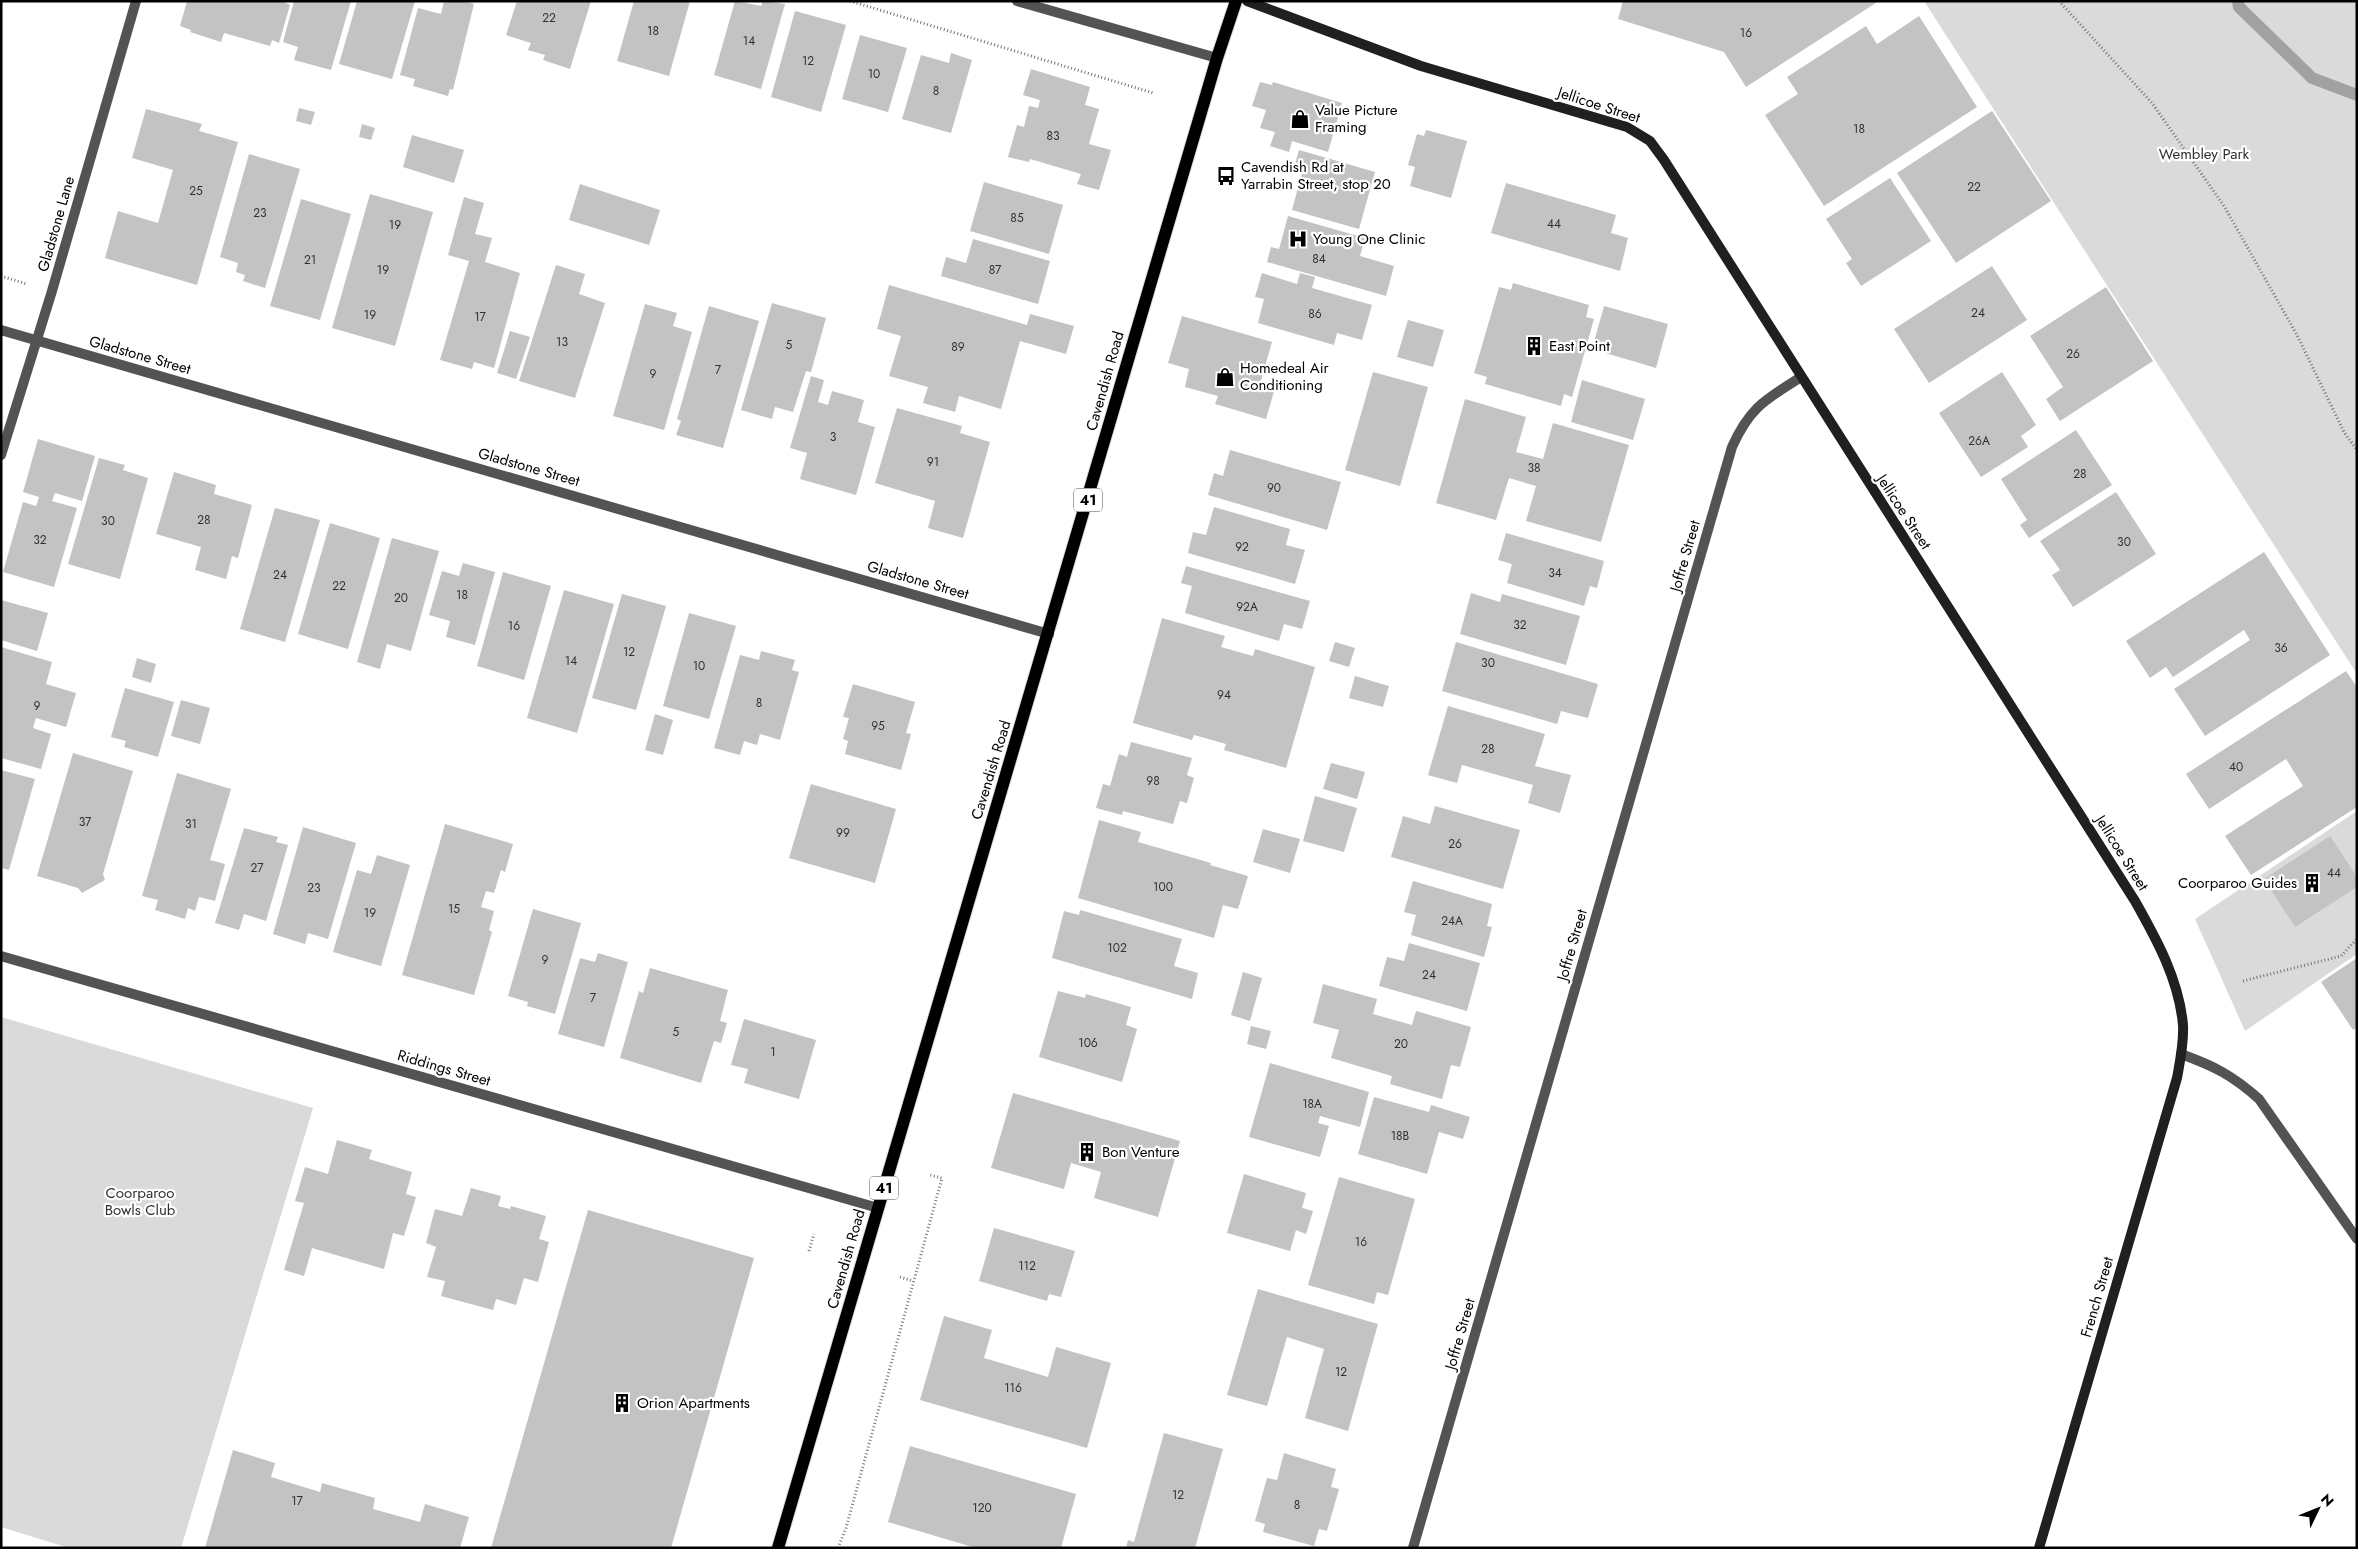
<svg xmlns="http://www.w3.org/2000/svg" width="2358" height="1549" font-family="Jost,sans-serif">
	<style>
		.green { fill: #dadada }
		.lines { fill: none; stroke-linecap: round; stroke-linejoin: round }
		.stream { stroke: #a1a1a1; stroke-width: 12 }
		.building { fill: #c3c3c3 }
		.primary-casing { stroke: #dbdbdb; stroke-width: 14 }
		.path { stroke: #757575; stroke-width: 3; stroke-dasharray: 1 2.5; stroke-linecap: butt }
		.street { stroke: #535353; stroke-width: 10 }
		.secondary { stroke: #202020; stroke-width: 10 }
		.primary { stroke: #000; stroke-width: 12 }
		.labels { text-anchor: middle; stroke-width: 4.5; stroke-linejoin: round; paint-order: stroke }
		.number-label { font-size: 12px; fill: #313131 }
		.shield { fill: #fff; stroke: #4c4c4c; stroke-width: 1 }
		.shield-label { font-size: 14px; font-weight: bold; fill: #000 }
		.street-label { font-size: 15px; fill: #000; stroke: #fff }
		.poi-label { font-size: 15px; fill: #000; stroke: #fff; text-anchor: start }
		.park-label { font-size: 15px; fill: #313131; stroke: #fff }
	</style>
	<rect width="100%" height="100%" fill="#fff"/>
	<g class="green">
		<polygon points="1924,1 2357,1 2357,674"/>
		<polygon points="2357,811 2357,954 2245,1031 2195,919"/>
		<polygon points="1,1017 313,1108 181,1548 69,1548 1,1527"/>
	</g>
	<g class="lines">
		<polyline class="stream" points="2238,1 2239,7 2312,78 2357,95"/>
	</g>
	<g class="building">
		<polygon points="187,1 282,1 290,5 279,43 272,40 270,46 224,33 221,42 190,32 191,30 180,26"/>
		<polygon points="294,1 351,1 331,70 294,60 298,47 283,42"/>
		<polygon points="357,1 415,1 392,79 339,64"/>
		<polygon points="444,1 463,1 474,4 453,90 450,89 448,96 413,86 415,79 400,75 418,8 441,14"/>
		<polygon points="517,1 591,1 570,69 543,60 545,55 528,50 531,43 506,35"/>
		<polygon points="634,1 690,1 669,76 617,61"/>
		<polygon points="735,1 761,6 763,1 785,4 761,89 714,75"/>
		<polygon points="1623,1 1879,1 1746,87 1724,52 1618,19"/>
		<polygon points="795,11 846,25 821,112 771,97"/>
		<polygon points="1919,16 1977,107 1824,206 1765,115 1798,94 1787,77 1866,26 1877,44"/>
		<polygon points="860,35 907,48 888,112 842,99"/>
		<polygon points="951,53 972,60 951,133 902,119 921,55 949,63"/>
		<polygon points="1031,69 1090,87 1085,105 1099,109 1089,144 1111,150 1099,190 1077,184 1081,174 1030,159 1029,162 1008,157 1017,125 1024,127 1029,106 1038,108 1040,100 1023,95"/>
		<polygon points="1260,82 1272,85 1273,82 1342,103 1328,152 1292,141 1289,152 1270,146 1275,132 1260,128 1266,110 1252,106"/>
		<polygon points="299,108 315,112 311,125 296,121"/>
		<polygon points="146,109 202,124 199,131 238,142 197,285 105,258 118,211 158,223 173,170 132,158"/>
		<polygon points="1992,111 2051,201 1956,263 1897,173"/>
		<polygon points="362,124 375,128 371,140 359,137"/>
		<polygon points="1426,130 1467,141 1451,198 1410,186 1415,167 1408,165 1417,134 1424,136"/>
		<polygon points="412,135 464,150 454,183 403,167"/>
		<polygon points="1299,150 1375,172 1359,229 1292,210 1304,166 1295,164"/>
		<polygon points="249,154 300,169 265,288 243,281 245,275 236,272 238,263 220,257"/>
		<polygon points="1890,178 1931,241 1861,286 1846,263 1852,259 1826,219"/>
		<polygon points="984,182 1063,205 1049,254 970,231"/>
		<polygon points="1506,183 1616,215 1611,233 1628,238 1620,271 1491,233"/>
		<polygon points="580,184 660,210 649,245 569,220"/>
		<polygon points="370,194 433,212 395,346 332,328"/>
		<polygon points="464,197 484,203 475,234 492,238 485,262 520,273 494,368 474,362 472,369 440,360 469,261 448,255"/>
		<polygon points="301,199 351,214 320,320 270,306"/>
		<polygon points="1288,216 1365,238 1360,256 1394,266 1386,296 1267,262 1271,247 1279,249"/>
		<polygon points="973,239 1050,261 1038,304 941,276 946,257 966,263"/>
		<polygon points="556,265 585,274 579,294 605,303 575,398 519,381"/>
		<polygon points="1992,266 2027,320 1929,383 1894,329"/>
		<polygon points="1262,273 1297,284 1300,273 1315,277 1312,288 1372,305 1362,340 1337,333 1334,345 1258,323 1264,299 1255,297"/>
		<polygon points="1513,283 1589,305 1586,317 1594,319 1572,397 1564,394 1561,406 1485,384 1487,377 1474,373 1499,287 1511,290"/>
		<polygon points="889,285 1027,325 1030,314 1074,326 1066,354 1020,341 1001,409 959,396 955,412 923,403 928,387 889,376 901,336 877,329"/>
		<polygon points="2106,287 2153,361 2060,421 2046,399 2063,387 2030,336"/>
		<polygon points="772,303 826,318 811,372 806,371 793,412 775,407 772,419 741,410"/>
		<polygon points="645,304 677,313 673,326 692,332 664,430 613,416"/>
		<polygon points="709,306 759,321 723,448 676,435 681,421 677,419"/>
		<polygon points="1604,306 1668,324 1656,368 1592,349"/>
		<polygon points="1182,316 1272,342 1260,384 1275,388 1266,419 1215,404 1218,396 1185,387 1189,369 1168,363"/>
		<polygon points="1408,320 1444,330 1433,367 1397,357"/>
		<polygon points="510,331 530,337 516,379 497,373"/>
		<polygon points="1373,372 1428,387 1400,486 1345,470"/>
		<polygon points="2002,372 2036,425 2021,436 2028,447 1981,477 1939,413"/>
		<polygon points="811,376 824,380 818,402 828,405 832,391 864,400 858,422 875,427 856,495 800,479 807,453 790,448"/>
		<polygon points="1582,380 1645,399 1633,440 1571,422"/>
		<polygon points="1465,399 1526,417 1516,452 1543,459 1553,423 1629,445 1601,542 1526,521 1536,486 1509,478 1496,520 1436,503"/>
		<polygon points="897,408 962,426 960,433 990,442 963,538 928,528 935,501 875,483"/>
		<polygon points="2076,430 2112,485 2029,538 2020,525 2027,520 2001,479"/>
		<polygon points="38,439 95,456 82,501 55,493 52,501 77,508 54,587 3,572 23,502 36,506 39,497 23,492"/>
		<polygon points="1230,450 1341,482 1327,530 1208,495 1214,473 1223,476"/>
		<polygon points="99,458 125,465 123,470 148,478 120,579 68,564"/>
		<polygon points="174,472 216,485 214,494 252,505 238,558 232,556 226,579 195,570 201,547 156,534"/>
		<polygon points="2116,492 2156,554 2073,607 2052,575 2060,570 2040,541"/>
		<polygon points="1214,507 1290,529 1286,545 1305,550 1295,584 1188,553 1193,532 1206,535"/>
		<polygon points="275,508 320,520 285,642 240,629"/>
		<polygon points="330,523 380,538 348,649 298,634"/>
		<polygon points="1506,533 1604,561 1597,588 1590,586 1584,606 1507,583 1512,564 1498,560"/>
		<polygon points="392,538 439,551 411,651 387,644 380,669 357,662"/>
		<polygon points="2264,552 2330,655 2205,736 2174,689 2250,640 2244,630 2173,677 2166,667 2150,678 2126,641"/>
		<polygon points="463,563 495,572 475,645 446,637 450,621 429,615 442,571 459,576"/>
		<polygon points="1186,566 1310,601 1302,629 1284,624 1279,641 1185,613 1192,586 1181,583"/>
		<polygon points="503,572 551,586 524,680 477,666"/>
		<polygon points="564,590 614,604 577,733 527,718"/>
		<polygon points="1471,593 1500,602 1502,594 1580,616 1566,665 1460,634"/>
		<polygon points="622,594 666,606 636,710 592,698"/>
		<polygon points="1,600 48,613 37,651 1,640"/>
		<polygon points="689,613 736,626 709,719 663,706"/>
		<polygon points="1162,618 1225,636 1221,647 1253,656 1255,649 1315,667 1286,768 1224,750 1226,744 1194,735 1192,740 1133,723"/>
		<polygon points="1335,642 1355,648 1349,667 1329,661"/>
		<polygon points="1456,642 1598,684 1588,718 1561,711 1557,724 1442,691"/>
		<polygon points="1,647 52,662 46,684 76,693 66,727 36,718 33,728 51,734 41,769 1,758"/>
		<polygon points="761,651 795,660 792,670 799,672 780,740 760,734 757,745 744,741 740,755 714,748 740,655 759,660"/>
		<polygon points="137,658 156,664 151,683 132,677"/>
		<polygon points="2346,671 2357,687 2357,807 2251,875 2225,836 2303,786 2286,759 2209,809 2186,774"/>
		<polygon points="1355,676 1389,686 1383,707 1349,698"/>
		<polygon points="853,684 915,702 906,733 911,734 901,770 845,754 848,741 843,739 849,718 843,717"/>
		<polygon points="125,688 174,702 158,757 124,747 126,741 111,737"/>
		<polygon points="181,700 210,708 200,744 171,736"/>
		<polygon points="1448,706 1545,734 1535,766 1571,775 1560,813 1528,803 1533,785 1462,765 1457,783 1428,775"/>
		<polygon points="655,714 673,720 663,755 645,750"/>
		<polygon points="1131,742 1192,758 1187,775 1194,778 1187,803 1180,801 1173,824 1123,811 1122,815 1096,808 1103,784 1110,786 1119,754 1127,757"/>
		<polygon points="73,753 133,771 103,874 105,880 82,893 78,888 37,876"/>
		<polygon points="1331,763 1365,772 1357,799 1323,789"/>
		<polygon points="1,770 35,779 9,870 1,868"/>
		<polygon points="177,773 231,789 210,860 225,864 215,901 199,897 195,911 188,908 185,919 155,910 158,900 142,896"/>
		<polygon points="811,784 896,809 875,883 789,858"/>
		<polygon points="1315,796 1357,808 1344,852 1303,841"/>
		<polygon points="1435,806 1520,830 1503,889 1391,857 1403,816 1430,824"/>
		<polygon points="1099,820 1141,832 1138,842 1211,863 1210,865 1248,876 1238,909 1223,905 1214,938 1078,898"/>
		<polygon points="445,824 513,844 505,872 501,870 494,893 486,891 481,907 494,911 489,930 492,932 474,995 402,975"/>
		<polygon points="303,827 356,843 328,939 308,933 305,944 273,934"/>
		<polygon points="244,828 278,837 276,842 288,845 266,921 244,914 239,930 215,923"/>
		<polygon points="1263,829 1300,839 1290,873 1253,862"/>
		<polygon points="2330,836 2357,877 2357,887 2295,927 2264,879"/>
		<polygon points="377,855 410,865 381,966 333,952 357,870 371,874"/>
		<polygon points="1413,881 1492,904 1487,926 1492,927 1484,957 1411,935 1416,915 1404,912"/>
		<polygon points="533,909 581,923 555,1014 527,1006 528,1002 508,996"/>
		<polygon points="1080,910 1182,939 1174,966 1198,973 1192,999 1052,958 1064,911 1079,915"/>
		<polygon points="1409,943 1480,963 1467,1011 1379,986 1387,957 1404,961"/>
		<polygon points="598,953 628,962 604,1047 558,1034 580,958 595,962"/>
		<polygon points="2357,958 2357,1028 2353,1030 2321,982"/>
		<polygon points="650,968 728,990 720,1021 727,1023 721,1043 714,1041 701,1083 620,1058 639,991 643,993"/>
		<polygon points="1243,972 1262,978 1250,1021 1231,1015"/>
		<polygon points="1323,984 1377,999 1373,1014 1412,1025 1416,1011 1471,1027 1460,1067 1451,1065 1442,1099 1390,1084 1392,1076 1331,1058 1339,1030 1313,1023"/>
		<polygon points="1058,991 1085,998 1086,994 1131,1007 1126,1025 1137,1029 1122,1082 1039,1057"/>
		<polygon points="744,1019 816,1040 799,1099 744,1083 748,1069 731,1065"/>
		<polygon points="1251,1026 1271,1031 1266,1049 1247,1044"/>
		<polygon points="1270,1063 1369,1092 1360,1127 1320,1116 1318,1123 1329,1126 1320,1157 1249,1137"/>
		<polygon points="1013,1093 1180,1141 1158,1217 1094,1198 1101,1172 1071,1163 1064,1189 991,1168"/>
		<polygon points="1374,1097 1429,1112 1431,1105 1470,1117 1463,1139 1439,1132 1427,1174 1358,1154"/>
		<polygon points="337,1140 372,1150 369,1159 412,1172 406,1194 416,1197 404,1236 393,1233 384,1269 312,1248 304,1276 284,1270 304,1203 295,1201 305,1167 328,1174"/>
		<polygon points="1244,1174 1306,1193 1302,1208 1313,1211 1306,1234 1296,1230 1290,1251 1227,1233"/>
		<polygon points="1339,1177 1415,1199 1388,1295 1377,1292 1374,1304 1308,1285"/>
		<polygon points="471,1188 501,1196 498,1206 510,1209 511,1206 546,1216 539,1239 549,1242 538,1282 524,1278 516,1305 496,1299 493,1310 441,1296 445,1281 427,1277 436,1247 426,1243 435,1209 462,1216"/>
		<polygon points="588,1210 754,1258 671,1548 491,1548"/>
		<polygon points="994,1228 1075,1251 1061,1297 1049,1294 1047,1301 979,1281"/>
		<polygon points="1258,1289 1378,1324 1348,1431 1305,1418 1324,1349 1287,1337 1267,1406 1227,1395"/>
		<polygon points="944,1316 992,1330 984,1358 1048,1377 1056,1347 1111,1363 1087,1448 920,1400"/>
		<polygon points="1164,1433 1223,1449 1195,1548 1126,1548 1128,1540 1134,1542"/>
		<polygon points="910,1446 1076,1494 1061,1548 976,1548 888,1522"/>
		<polygon points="233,1450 275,1463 271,1477 320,1492 322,1483 375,1498 373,1509 420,1522 425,1504 469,1517 460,1548 205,1548"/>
		<polygon points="1284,1453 1336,1469 1331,1487 1339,1489 1327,1531 1319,1529 1314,1546 1263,1532 1265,1524 1255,1521 1267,1478 1277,1480"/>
	</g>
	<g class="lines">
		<g class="primary-casing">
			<polyline id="primary" points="778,1548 1217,58 1236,1"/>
		</g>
		<g class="path">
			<polyline points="850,1 1153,93"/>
			<polyline points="2059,1 2152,103 2224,206 2297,335 2344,432 2357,450"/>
			<polyline points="1,276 27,284"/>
			<polyline points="2243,981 2341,956 2357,939"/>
			<polyline points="809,1251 814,1234"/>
			<polyline points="900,1277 913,1281"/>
			<polyline points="838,1548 846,1528 942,1178 930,1175"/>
		</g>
		<g class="street">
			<polyline points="1017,1 1217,58"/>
			<polyline points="1,330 1049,634"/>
			<polyline points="1,455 52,291 136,1"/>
			<polyline points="1,956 878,1208"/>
			<path d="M2181,1054C2214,1066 2232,1075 2259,1099L2357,1239"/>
			<path d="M1413,1548L1732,447C1750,407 1765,400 1801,377"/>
		</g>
		<path class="secondary" d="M1247,1L1421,66L1627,127L1650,141L1664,160L2135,901C2157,940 2179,980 2183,1025C2184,1043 2180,1061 2177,1078L2039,1548"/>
		<use href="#primary" class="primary"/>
	</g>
	<defs>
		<g id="shop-bare" transform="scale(1.5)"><path d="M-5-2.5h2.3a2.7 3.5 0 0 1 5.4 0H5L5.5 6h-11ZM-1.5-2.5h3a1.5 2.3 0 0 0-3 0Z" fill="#000" stroke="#fff" stroke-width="2.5" paint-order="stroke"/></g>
		<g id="bus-bare" transform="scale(1.5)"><path d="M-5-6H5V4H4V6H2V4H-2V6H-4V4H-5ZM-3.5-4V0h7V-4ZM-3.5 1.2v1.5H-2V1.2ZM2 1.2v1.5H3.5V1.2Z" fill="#000" stroke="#fff" stroke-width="2.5" paint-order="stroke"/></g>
		<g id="hospital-bare" transform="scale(1.5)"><path d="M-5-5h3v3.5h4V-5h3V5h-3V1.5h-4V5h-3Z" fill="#000" stroke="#fff" stroke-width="2.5" paint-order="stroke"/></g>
		<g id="building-bare" transform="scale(1.5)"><path d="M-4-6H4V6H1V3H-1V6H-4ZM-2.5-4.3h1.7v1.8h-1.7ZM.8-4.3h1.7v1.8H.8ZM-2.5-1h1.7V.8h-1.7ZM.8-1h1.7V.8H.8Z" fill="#000" stroke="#fff" stroke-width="2.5" paint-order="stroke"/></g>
	</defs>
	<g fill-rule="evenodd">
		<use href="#shop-bare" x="1300" y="119"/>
		<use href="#bus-bare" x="1226" y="176"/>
		<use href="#hospital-bare" x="1298" y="239"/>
		<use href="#building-bare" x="1534" y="346"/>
		<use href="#shop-bare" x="1225" y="377"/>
		<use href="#building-bare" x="2312" y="883"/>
		<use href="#building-bare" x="1087" y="1152"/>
		<use href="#building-bare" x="622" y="1403"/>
	</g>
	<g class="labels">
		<g class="number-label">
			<text x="549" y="22">22</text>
			<text x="653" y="35">18</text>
			<text x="1746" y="37">16</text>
			<text x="749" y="45">14</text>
			<text x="808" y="65">12</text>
			<text x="874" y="78">10</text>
			<text x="936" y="95">8</text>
			<text x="1859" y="133">18</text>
			<text x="1053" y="140">83</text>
			<text x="1974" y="191">22</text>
			<text x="196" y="195">25</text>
			<text x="260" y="217">23</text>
			<text x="1017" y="222">85</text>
			<text x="1554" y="228">44</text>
			<text x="395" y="229">19</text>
			<text x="1319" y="263">84</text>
			<text x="310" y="264">21</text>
			<text x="383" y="274">19</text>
			<text x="995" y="274">87</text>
			<text x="1978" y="317">24</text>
			<text x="1315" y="318">86</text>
			<text x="370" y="319">19</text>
			<text x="480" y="321">17</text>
			<text x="562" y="346">13</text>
			<text x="789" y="349">5</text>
			<text x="958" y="351">89</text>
			<text x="2073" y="358">26</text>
			<text x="718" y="374">7</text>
			<text x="653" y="378">9</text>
			<text x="833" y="441">3</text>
			<text x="1979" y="445">26A</text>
			<text x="933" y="466">91</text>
			<text x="1534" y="472">38</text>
			<text x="2080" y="478">28</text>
			<text x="1274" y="492">90</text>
			<text x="204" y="524">28</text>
			<text x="108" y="525">30</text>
			<text x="40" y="544">32</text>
			<text x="2124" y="546">30</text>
			<text x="1242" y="551">92</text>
			<text x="1555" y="577">34</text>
			<text x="280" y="579">24</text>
			<text x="339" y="590">22</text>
			<text x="462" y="599">18</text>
			<text x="401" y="602">20</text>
			<text x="1247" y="611">92A</text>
			<text x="1520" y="629">32</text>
			<text x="514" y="630">16</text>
			<text x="2281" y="652">36</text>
			<text x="629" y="656">12</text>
			<text x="571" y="665">14</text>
			<text x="1488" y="667">30</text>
			<text x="699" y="670">10</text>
			<text x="1224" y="699">94</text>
			<text x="759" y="707">8</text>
			<text x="37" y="710">9</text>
			<text x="878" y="730">95</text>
			<text x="1488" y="753">28</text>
			<text x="2236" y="771">40</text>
			<text x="1153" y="785">98</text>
			<text x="85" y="826">37</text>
			<text x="191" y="828">31</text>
			<text x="843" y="837">99</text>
			<text x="1455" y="848">26</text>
			<text x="257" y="872">27</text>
			<text x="2334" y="877">44</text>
			<text x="1163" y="891">100</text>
			<text x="314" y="892">23</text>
			<text x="454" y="913">15</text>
			<text x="370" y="917">19</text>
			<text x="1452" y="925">24A</text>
			<text x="1117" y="952">102</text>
			<text x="545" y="964">9</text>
			<text x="1429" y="979">24</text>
			<text x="593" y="1002">7</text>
			<text x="676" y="1036">5</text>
			<text x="1088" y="1047">106</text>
			<text x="1401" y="1048">20</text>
			<text x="773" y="1056">1</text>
			<text x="1312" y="1108">18A</text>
			<text x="1400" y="1140">18B</text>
			<text x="1361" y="1246">16</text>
			<text x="1027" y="1270">112</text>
			<text x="1341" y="1376">12</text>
			<text x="1013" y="1392">116</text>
			<text x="1178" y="1499">12</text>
			<text x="297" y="1505">17</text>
			<text x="1297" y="1509">8</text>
			<text x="982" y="1512">120</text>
		</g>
		<g class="shield">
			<rect x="1074" y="488.5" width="28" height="23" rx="4"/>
			<rect x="870" y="1176.5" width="28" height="23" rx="4"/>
		</g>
		<g class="shield-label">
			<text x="1088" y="505">41</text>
			<text x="884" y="1193">41</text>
		</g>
		<g class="street-label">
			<text transform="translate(1599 105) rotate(18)" y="5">Jellicoe Street</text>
			<text transform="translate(56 224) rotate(-74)" y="5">Gladstone Lane</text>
			<text transform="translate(140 355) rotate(16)" y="5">Gladstone Street</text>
			<text transform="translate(1105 381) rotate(-74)" y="5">Cavendish Road</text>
			<text transform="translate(529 467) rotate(16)" y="5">Gladstone Street</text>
			<text transform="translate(1904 512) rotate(57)" y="5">Jellicoe Street</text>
			<text transform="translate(1685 556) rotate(-74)" y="5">Joffre Street</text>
			<text transform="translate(918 580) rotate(16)" y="5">Gladstone Street</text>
			<text transform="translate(991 770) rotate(-73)" y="5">Cavendish Road</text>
			<text transform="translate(2122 853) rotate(58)" y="5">Jellicoe Street</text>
			<text transform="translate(1572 945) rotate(-74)" y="5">Joffre Street</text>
			<text transform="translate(444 1068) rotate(16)" y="5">Riddings Street</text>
			<text transform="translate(846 1259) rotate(-74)" y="5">Cavendish Road</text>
			<text transform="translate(2097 1297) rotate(-74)" y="5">French Street</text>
			<text transform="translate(1460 1334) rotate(-74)" y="5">Joffre Street</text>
		</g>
		<g class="poi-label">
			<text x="1315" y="115">Value Picture<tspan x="1315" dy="17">Framing</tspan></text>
			<text x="1241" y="172">Cavendish Rd at<tspan x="1241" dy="17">Yarrabin Street, stop 20</tspan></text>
			<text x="1313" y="244">Young One Clinic</text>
			<text x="1549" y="351">East Point</text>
			<text x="1240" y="373">Homedeal Air<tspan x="1240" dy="17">Conditioning</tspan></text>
			<text x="2297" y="888" text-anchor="end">Coorparoo Guides</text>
			<text x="1102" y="1157">Bon Venture</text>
			<text x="637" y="1408">Orion Apartments</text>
		</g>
		<g class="park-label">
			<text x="2204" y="159">Wembley Park</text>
			<text x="140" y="1198">Coorparoo<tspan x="140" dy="17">Bowls Club</tspan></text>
		</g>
	</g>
	<rect width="2358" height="1549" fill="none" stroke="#000000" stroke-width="5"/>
	<g transform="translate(2318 1509) rotate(47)" stroke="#ffffff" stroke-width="4" paint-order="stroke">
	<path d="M0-4L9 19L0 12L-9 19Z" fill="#000000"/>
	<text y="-8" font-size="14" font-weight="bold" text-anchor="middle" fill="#000000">N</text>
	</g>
</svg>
